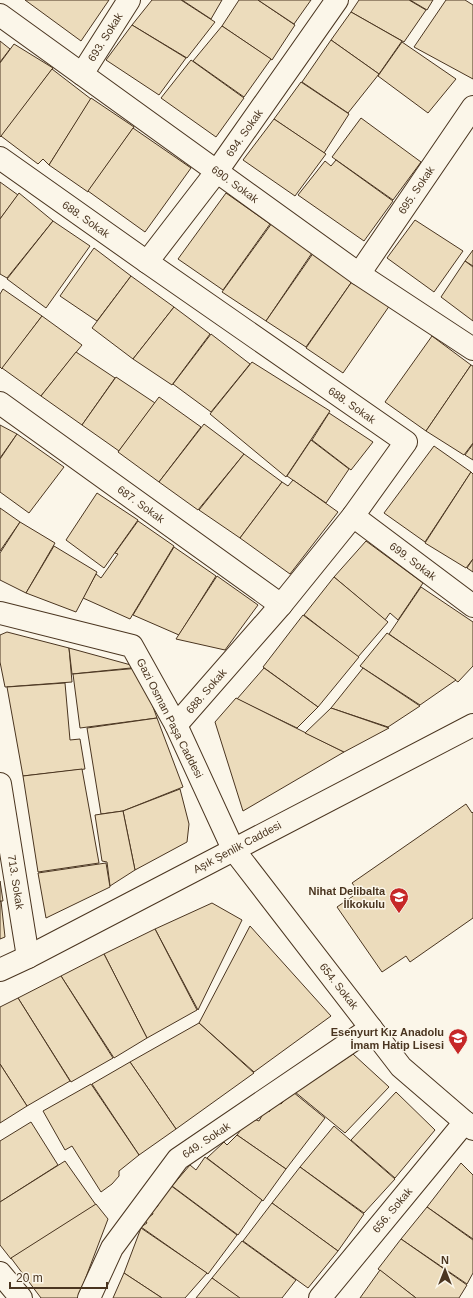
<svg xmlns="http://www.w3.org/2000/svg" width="473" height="1298" font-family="Arial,sans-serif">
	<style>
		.building { fill: #ecdcbc; stroke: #4a3520 }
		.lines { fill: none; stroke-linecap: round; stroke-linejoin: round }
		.minor-casing { stroke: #4a3520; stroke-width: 24 }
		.minor { stroke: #fbf6e9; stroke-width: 22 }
		.labels { text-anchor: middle; stroke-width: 3; stroke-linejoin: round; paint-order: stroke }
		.street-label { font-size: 11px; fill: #4a3520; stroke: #fbf6e9 }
		.poi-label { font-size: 11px; font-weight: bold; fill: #4a3520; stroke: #fbf6e9; text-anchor: end }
	</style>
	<rect width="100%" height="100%" fill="#fbf6e9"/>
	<g class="building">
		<polygon points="25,0 109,0 81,41"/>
		<polygon points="152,0 181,0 215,22 187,58 132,25"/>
		<polygon points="182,0 222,0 211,19"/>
		<polygon points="239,0 258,0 295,25 272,60 222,26"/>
		<polygon points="258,0 311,0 294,24"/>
		<polygon points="359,0 409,0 426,10 404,42 351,12"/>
		<polygon points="410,0 433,0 427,10"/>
		<polygon points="446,0 465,0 473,5 473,79 414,47"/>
		<polygon points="351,12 402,41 379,74 331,40"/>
		<polygon points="132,25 186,58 159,95 106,60"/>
		<polygon points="222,26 271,59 244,97 193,61"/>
		<polygon points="331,40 379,74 348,113 302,82"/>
		<polygon points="0,41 10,49 0,62"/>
		<polygon points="402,42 456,79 428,113 378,76"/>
		<polygon points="14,44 53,68 1,137 0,136 0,63"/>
		<polygon points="191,60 244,98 216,137 161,98"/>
		<polygon points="52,69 91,99 49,165 43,159 38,164 1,136"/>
		<polygon points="301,82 349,114 324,153 274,119"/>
		<polygon points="91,98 134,127 88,192 49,165"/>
		<polygon points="361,118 421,162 393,200 332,157"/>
		<polygon points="274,119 326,154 295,196 243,160"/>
		<polygon points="133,128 191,168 145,232 88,191"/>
		<polygon points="336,160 393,201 364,241 298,195 325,161 331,166"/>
		<polygon points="0,182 18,195 0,219"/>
		<polygon points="19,193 53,221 7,278 0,274 0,219"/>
		<polygon points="226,193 270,224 223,290 178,259"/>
		<polygon points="415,220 463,251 434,292 387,258"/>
		<polygon points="53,221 90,246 46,308 7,279"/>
		<polygon points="272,223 314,250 266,321 222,292"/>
		<polygon points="94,248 131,276 97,321 60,296"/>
		<polygon points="473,250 473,266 465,261"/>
		<polygon points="314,252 353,280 306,347 266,321"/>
		<polygon points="465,261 473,267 473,321 441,297"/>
		<polygon points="131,276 174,307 133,359 92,328"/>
		<polygon points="353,280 390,305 343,373 306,348"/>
		<polygon points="3,289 42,316 2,369 0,367 0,294"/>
		<polygon points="174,307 210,334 172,385 133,359"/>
		<polygon points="42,316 82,345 41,396 2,368"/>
		<polygon points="211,334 250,364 211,412 173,384"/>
		<polygon points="432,336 471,365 426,431 385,402"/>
		<polygon points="76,352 115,378 82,425 41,396"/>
		<polygon points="252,362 330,411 286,477 210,414"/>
		<polygon points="471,365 473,366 473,443 464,455 426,431"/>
		<polygon points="116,377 155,403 119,451 82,425"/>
		<polygon points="159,397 201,427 159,482 118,452"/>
		<polygon points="329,413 373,442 351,470 312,440"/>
		<polygon points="204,424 244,454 198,510 159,482"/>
		<polygon points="0,425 17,434 0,458"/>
		<polygon points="17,434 64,467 29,513 0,492 0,459"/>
		<polygon points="311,440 349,469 326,503 287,476"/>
		<polygon points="473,444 473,460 465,455"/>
		<polygon points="434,446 471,472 425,542 384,513"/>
		<polygon points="244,454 282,482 240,538 199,510"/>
		<polygon points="471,472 473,474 473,559 466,568 425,543"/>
		<polygon points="293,480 338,512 290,574 240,538 282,482 288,486"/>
		<polygon points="97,493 138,520 104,568 66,540"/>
		<polygon points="0,508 20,522 0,551"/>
		<polygon points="138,521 174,546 130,619 83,598 96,574 101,578 118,554 115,553"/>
		<polygon points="20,522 55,543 26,593 0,580 0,553"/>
		<polygon points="366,541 423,583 398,620 390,613 385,620 334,577"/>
		<polygon points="54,546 97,572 76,612 26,593"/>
		<polygon points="174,547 216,576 179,635 133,615"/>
		<polygon points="473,559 473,572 467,568"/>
		<polygon points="217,576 258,605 225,650 176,639"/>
		<polygon points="334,577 388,622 358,657 304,615"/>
		<polygon points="421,587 473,622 473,666 458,682 389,634"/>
		<polygon points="303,615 359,657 318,707 263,667"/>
		<polygon points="7,632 69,648 72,682 5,687 0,662 0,635"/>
		<polygon points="387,633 456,680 420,705 360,666"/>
		<polygon points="69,648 131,665 131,668 72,674"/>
		<polygon points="139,668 157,718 80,728 73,674"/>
		<polygon points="264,668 318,707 297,728 237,699"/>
		<polygon points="363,668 420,706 388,727 331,708"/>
		<polygon points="65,683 70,740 80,739 85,769 23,776 7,687"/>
		<polygon points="236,698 344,752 243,811 215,722"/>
		<polygon points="331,708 389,728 344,752 305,733"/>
		<polygon points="157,718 183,787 123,811 101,814 87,728"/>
		<polygon points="82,769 99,863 38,872 23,776"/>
		<polygon points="180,789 189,824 187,842 135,870 123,811"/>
		<polygon points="466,804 472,813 473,812 473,918 410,962 406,956 382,972 337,907 359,892 352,883"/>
		<polygon points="123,811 135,870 110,886 107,862 102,861 95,815"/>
		<polygon points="106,863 110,887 46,918 38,873"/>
		<polygon points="0,881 3,901 0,901"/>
		<polygon points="1,901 5,937 0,939 0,902"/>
		<polygon points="212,903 242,920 198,1010 155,929"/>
		<polygon points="250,926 331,1016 254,1072 199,1023"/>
		<polygon points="155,929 197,1010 147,1038 104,954"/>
		<polygon points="104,954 147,1038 114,1058 61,976"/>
		<polygon points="61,976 113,1058 71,1082 18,998"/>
		<polygon points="18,998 70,1081 27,1106 0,1064 0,1007"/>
		<polygon points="199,1023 254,1073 176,1129 130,1062"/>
		<polygon points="353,1054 389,1087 345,1133 295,1092"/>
		<polygon points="130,1062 176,1129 139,1155 92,1084"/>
		<polygon points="0,1064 27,1106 0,1123"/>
		<polygon points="91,1084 139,1155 119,1171 119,1176 112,1184 101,1192 72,1146 65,1150 43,1111"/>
		<polygon points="293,1092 325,1118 286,1169 237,1135 246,1123 254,1119 259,1121 266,1109 269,1112 277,1102 281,1104"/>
		<polygon points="396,1092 435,1130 395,1178 351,1140"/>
		<polygon points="31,1122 58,1165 0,1202 0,1141"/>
		<polygon points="334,1126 395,1179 364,1213 300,1167"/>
		<polygon points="237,1135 286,1169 263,1201 207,1158 224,1142 227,1145"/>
		<polygon points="205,1157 262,1200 238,1235 172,1186 190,1165 196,1170"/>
		<polygon points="65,1161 96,1205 11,1259 0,1245 0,1202"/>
		<polygon points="461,1163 473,1175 473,1239 427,1207"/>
		<polygon points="300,1167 364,1214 338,1251 272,1203"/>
		<polygon points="170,1185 237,1235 208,1274 141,1227 147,1223 145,1220 153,1214 152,1211 158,1206 157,1201"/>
		<polygon points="272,1203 338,1251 308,1288 243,1241"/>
		<polygon points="96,1204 108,1219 78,1298 41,1298 11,1258"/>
		<polygon points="427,1207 473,1240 473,1273 467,1284 401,1239"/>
		<polygon points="141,1228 207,1273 185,1298 162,1298 124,1273"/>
		<polygon points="401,1239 467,1285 459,1298 416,1298 378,1269"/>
		<polygon points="242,1241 296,1280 282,1298 239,1298 212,1278"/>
		<polygon points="380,1270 416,1298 360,1298"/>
		<polygon points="124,1273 162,1298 113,1298"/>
		<polygon points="212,1278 240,1298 196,1298"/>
	</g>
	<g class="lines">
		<g class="minor-casing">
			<g id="minor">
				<polyline points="0,15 359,274 473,349"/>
				<polyline points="82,74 129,0"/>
				<polyline points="0,158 147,262 406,442 353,516 281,605 176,725"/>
				<polyline points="147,262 217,171 337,0"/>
				<polyline points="359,274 473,107"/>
				<polyline points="0,403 281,605"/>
				<polyline points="353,516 473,606"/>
				<polyline points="0,613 132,646 176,725 233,849 401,1067 473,1129"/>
				<polyline points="0,784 28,957"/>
				<polyline points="0,970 28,957 473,725"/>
				<polyline points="0,1273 21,1298"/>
				<polyline points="89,1298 112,1248 178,1159 371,1028"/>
				<polyline points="320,1298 465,1122"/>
			</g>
		</g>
		<use href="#minor" class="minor"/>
	</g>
	<defs>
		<g id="school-pin" transform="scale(1)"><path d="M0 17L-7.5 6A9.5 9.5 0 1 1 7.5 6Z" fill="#c62828" stroke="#fbf6e9"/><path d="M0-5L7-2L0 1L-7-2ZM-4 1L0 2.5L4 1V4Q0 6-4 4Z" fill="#fff"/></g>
	</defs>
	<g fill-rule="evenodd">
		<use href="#school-pin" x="399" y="897"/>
		<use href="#school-pin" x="458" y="1038"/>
	</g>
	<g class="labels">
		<g class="street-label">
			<text transform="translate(105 37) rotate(-58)" y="4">693. Sokak</text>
			<text transform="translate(244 133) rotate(-55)" y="4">694. Sokak</text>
			<text transform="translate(235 184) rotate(36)" y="4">690. Sokak</text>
			<text transform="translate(416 190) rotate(-56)" y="4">695. Sokak</text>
			<text transform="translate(86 219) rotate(35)" y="4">688. Sokak</text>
			<text transform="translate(352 405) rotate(35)" y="4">688. Sokak</text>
			<text transform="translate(141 504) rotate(36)" y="4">687. Sokak</text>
			<text transform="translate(413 561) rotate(37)" y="4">699. Sokak</text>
			<text transform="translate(206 691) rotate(-49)" y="4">688. Sokak</text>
			<text transform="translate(170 718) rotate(63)" y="4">Gazi Osman Paşa Caddesi</text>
			<text transform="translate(237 847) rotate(-28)" y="4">Aşık Şenlik Caddesi</text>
			<text transform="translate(16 882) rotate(81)" y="4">713. Sokak</text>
			<text transform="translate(339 986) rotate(52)" y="4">654. Sokak</text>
			<text transform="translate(206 1140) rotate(-34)" y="4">649. Sokak</text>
			<text transform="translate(392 1210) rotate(-50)" y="4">656. Sokak</text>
		</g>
		<g class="poi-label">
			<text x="385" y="895">Nihat Delibalta<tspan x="385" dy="13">İlkokulu</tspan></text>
			<text x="444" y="1036">Esenyurt Kız Anadolu<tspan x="444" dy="13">İmam Hatip Lisesi</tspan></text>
		</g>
	</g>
	<g transform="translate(445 1270)" stroke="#fbf6e9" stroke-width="3" paint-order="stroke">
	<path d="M0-3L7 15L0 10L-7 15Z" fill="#4a3520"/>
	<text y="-6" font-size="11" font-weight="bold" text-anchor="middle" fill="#4a3520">N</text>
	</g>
	<path d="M10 1282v6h97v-6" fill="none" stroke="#4a3520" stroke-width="2"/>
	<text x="16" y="1282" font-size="12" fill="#4a3520" stroke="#fbf6e9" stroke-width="3" paint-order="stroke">20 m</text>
</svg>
